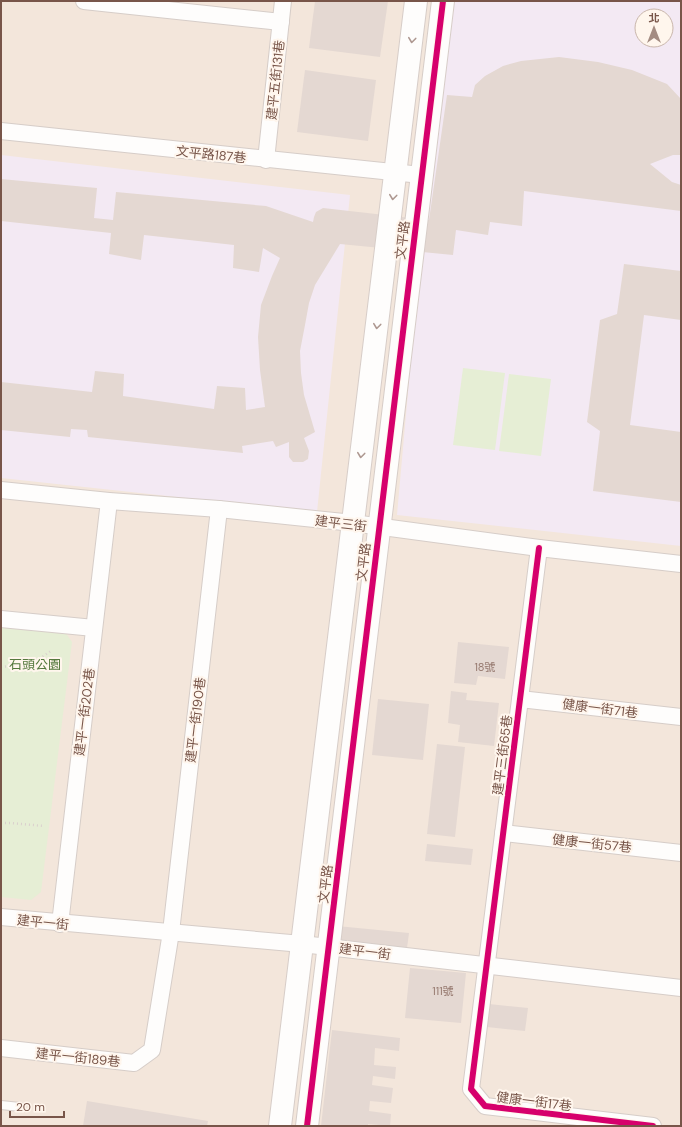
<svg xmlns="http://www.w3.org/2000/svg" width="682" height="1127" font-family="'DM Sans','Noto Sans TC',sans-serif">
	<style>
		.residential { fill: #f3e6db; fill-rule: evenodd }
		.education { fill: #f3e9f3; fill-rule: evenodd }
		.green { fill: #e6eed5 }
		.building { fill: #e4d8d2 }
		.lines { fill: none; stroke-linecap: round; stroke-linejoin: round }
		.lane-casing { stroke: #d6cdc8; stroke-width: 10 }
		.street-casing { stroke: #d6cdc8; stroke-width: 18 }
		.secondary-casing { stroke: #d7cdc8; stroke-width: 24 }
		.path { stroke: #dad0cd; stroke-width: 2.5; stroke-dasharray: 1 3; stroke-linecap: butt }
		.lane { stroke: #fefdfc; stroke-width: 8 }
		.street { stroke: #fefdfc; stroke-width: 16 }
		.secondary { stroke: #fefdfc; stroke-width: 22 }
		.cycleway-casing { stroke: #fff6ed; stroke-width: 8 }
		.cycleway { stroke: #d6006c; stroke-width: 6 }
		.oneway { stroke: #ae9891 }
		.labels { text-anchor: middle; stroke-width: 4; stroke-linejoin: round; paint-order: stroke }
		.number-label { font-size: 11px; fill: #95786e }
		.street-label { font-size: 13px; fill: #785549; stroke: #fff6ed }
		.park-label { font-size: 13px; fill: #55793d; stroke: #fff6ed }
	</style>
	<rect width="100%" height="100%" fill="#f7f1eb"/>
	<path class="residential" d="M1,1H681V1126H1ZM642,16H666V40H642Z"/>
	<g class="education">
		<path d="M443,1H681V546L397,515ZM642,16H666V40H642Z"/>
		<polygon points="1,155 350,195 317,512 1,478"/>
	</g>
	<g class="green">
		<polygon points="463,368 505,373 495,450 453,445"/>
		<polygon points="509,374 551,379 541,456 499,451"/>
		<polygon points="1,625 65,632 72,642 41,892 31,900 1,897"/>
	</g>
	<g class="building">
		<polygon points="315,1 388,1 380,57 309,48"/>
		<polygon points="559,57 598,62 632,70 667,84 681,99 681,155 673,155 650,164 672,182 681,185 681,211 524,191 522,226 490,222 488,235 456,230 453,255 340,244 315,285 309,303 305,325 300,351 301,373 304,395 315,432 304,438 309,451 308,459 303,462 293,462 289,457 289,442 276,447 273,441 242,446 243,453 88,437 87,430 71,429 70,437 1,430 1,382 92,392 95,371 124,374 123,396 214,409 217,386 245,388 246,410 265,407 260,370 258,337 261,305 272,276 280,258 263,248 259,272 233,268 234,245 144,235 141,260 109,254 111,233 1,221 1,179 97,188 94,218 113,220 116,192 266,206 313,222 314,217 316,212 323,208 429,220 447,95 472,97 475,85 485,76 503,66 521,61"/>
		<polygon points="305,70 376,80 368,141 297,132"/>
		<polygon points="624,264 681,271 681,320 644,315 630,425 681,432 681,502 593,491 600,431 587,422 600,320 617,314"/>
		<polygon points="458,642 509,647 505,679 478,676 476,685 454,683"/>
		<polygon points="451,691 467,693 466,700 499,703 494,746 458,742 460,725 448,723"/>
		<polygon points="378,699 429,704 423,760 372,755"/>
		<polygon points="437,744 465,747 455,837 427,834"/>
		<polygon points="427,844 473,849 471,865 425,861"/>
		<polygon points="337,926 409,933 407,948 335,941"/>
		<polygon points="410,968 466,973 461,1023 405,1018"/>
		<polygon points="489,1004 528,1008 525,1031 487,1027"/>
		<polygon points="332,1030 400,1038 399,1051 375,1048 374,1065 396,1067 395,1079 373,1076 372,1085 393,1088 391,1103 370,1101 369,1111 391,1114 390,1126 368,1124 368,1126 321,1126"/>
		<polygon points="87,1101 208,1121 207,1126 83,1126"/>
	</g>
	<g class="lines">
		<g class="lane-casing">
			<polyline id="lane" points="1,1105 20,1107"/>
		</g>
		<g class="street-casing">
			<g id="street">
				<polyline points="84,1 281,22"/>
				<polyline points="1,131 421,175"/>
				<polyline points="266,160 283,1"/>
				<polyline points="1,490 109,501 219,509 353,523 539,548 681,564"/>
				<polyline points="539,548 471,1089 485,1106 653,1126"/>
				<polyline points="1,619 94,628"/>
				<polyline points="520,699 681,717"/>
				<polyline points="503,833 681,853"/>
				<polyline points="1,917 302,944 681,988"/>
				<polyline points="60,924 109,501"/>
				<polyline points="1,1048 134,1063 152,1050 171,932 219,509"/>
			</g>
		</g>
		<g class="secondary-casing">
			<g id="secondary">
				<polyline points="280,1126 416,1"/>
				<polyline points="307,1126 443,1"/>
			</g>
		</g>
		<g class="path">
			<polyline points="1,667 34,663 52,650"/>
			<polyline points="1,823 10,823 44,826"/>
		</g>
		<use href="#lane" class="lane"/>
		<use href="#street" class="street"/>
		<use href="#secondary" class="secondary"/>
		<g class="cycleway-casing">
			<g id="cycleway">
				<polyline points="539,548 471,1089 485,1106 653,1126"/>
				<polyline points="307,1126 443,1"/>
			</g>
		</g>
		<use href="#cycleway" class="cycleway"/>
	</g>
	<defs><path id="oneway-chevron" d="M-2-3.5L2.5 0L-2 3.5" fill="none" stroke-width="1.6" stroke-linecap="round" stroke-linejoin="round"/></defs>
	<g class="oneway">
		<use href="#oneway-chevron" transform="translate(412 40) rotate(97)"/>
		<use href="#oneway-chevron" transform="translate(393 197) rotate(97)"/>
		<use href="#oneway-chevron" transform="translate(377 326) rotate(97)"/>
		<use href="#oneway-chevron" transform="translate(361 455) rotate(97)"/>
	</g>
	<g class="labels">
		<g class="number-label">
			<text x="485" y="671">18號</text>
			<text x="443" y="995">111號</text>
		</g>
		<g class="street-label">
			<text transform="translate(275 80) rotate(-84)" y="5">建平五街131巷</text>
			<text transform="translate(211 154) rotate(6)" y="5">文平路187巷</text>
			<text transform="translate(402 240) rotate(-83)" y="5">文平路</text>
			<text transform="translate(341 523) rotate(7)" y="5">建平三街</text>
			<text transform="translate(363 562) rotate(-83)" y="5">文平路</text>
			<text transform="translate(600 708) rotate(7)" y="5">健康一街71巷</text>
			<text transform="translate(84 712) rotate(-83)" y="5">建平一街202巷</text>
			<text transform="translate(195 720) rotate(-83)" y="5">建平一街190巷</text>
			<text transform="translate(502 755) rotate(-83)" y="5">建平三街65巷</text>
			<text transform="translate(592 843) rotate(6)" y="5">健康一街57巷</text>
			<text transform="translate(325 884) rotate(-83)" y="5">文平路</text>
			<text transform="translate(43 922) rotate(6)" y="5">建平一街</text>
			<text transform="translate(365 951) rotate(7)" y="5">建平一街</text>
			<text transform="translate(78 1057) rotate(6)" y="5">建平一街189巷</text>
			<text transform="translate(534 1101) rotate(7)" y="5">健康一街17巷</text>
		</g>
		<g class="park-label">
			<text x="35" y="669">石頭公園</text>
		</g>
	</g>
	<rect width="682" height="1127" fill="none" stroke="#785549" stroke-width="4"/>
	<g transform="translate(654 28)"><circle r="19" fill="#fff6ed" stroke="#c9b6ab"/>
	<path d="M0-3L7 15L0 10L-7 15Z" fill="#a48c82"/>
	<text y="-6" font-size="11" font-weight="bold" text-anchor="middle" fill="#785549">北</text>
	</g>
	<path d="M10 1111v6h54v-6" fill="none" stroke="#785549" stroke-width="2"/>
	<text x="16" y="1111" font-size="12" fill="#785549" stroke="#fff6ed" stroke-width="3" paint-order="stroke">20 m</text>
</svg>
